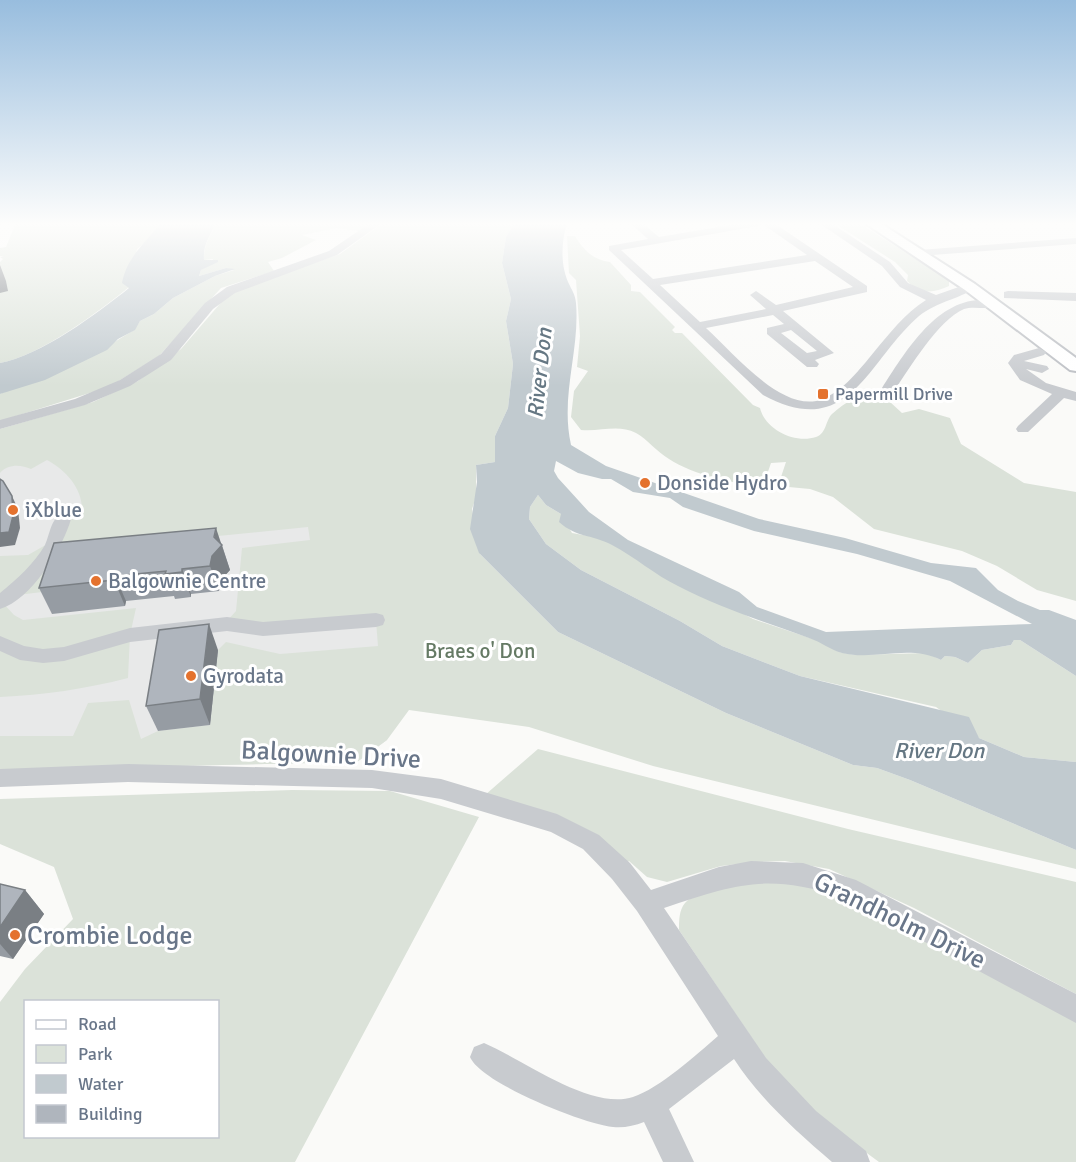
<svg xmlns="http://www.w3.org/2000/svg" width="1076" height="1162" font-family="Signika,sans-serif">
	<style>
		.built { fill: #e8e9e9 }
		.green { fill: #dbe2d9; fill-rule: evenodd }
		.water { fill: #c1cacf; fill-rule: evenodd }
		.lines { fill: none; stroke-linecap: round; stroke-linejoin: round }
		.major-casing { stroke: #bbbec3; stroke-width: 4 }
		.minor { fill: #c8cbcf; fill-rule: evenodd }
		.major { fill: #fff; fill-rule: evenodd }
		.wall { fill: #969ca3 }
		.shaded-wall { fill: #7a7f84 }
		.building { fill: #afb5bd; stroke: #7a7f84; stroke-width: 1.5 }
		.poi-dot { fill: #e4722e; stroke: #fff; stroke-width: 2 }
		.labels { text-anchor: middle; stroke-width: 6; stroke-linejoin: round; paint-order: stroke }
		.far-poi-label { font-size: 18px; fill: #697689; stroke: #fff; text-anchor: start }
		.poi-label { font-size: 21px; fill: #697689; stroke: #fff; text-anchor: start }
		.park-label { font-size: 21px; fill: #657a64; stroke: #fff }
		.water-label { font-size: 22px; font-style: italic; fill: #657783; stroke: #fff }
		.near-street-label { font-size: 26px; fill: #697689; stroke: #fff }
		.near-poi-label { font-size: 26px; fill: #697689; stroke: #fff; text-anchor: start }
	</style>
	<rect width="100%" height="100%" fill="#fafaf8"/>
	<polygon class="built" points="0,439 402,488 387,740 357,762 0,770"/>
	<g class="green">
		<path d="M16,223H161L146,242L137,249L129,287C98,312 40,356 0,363V262L3,259L0,257H4L0,256V248L6,247Z"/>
		<path d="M215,223H370L359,231L337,228L302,235L316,240L282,258L268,262L274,271L221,288L159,356L109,387L0,421V394L108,346L134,330L140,321L154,314L173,298L215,276L234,270L226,268L199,276L201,270L212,264L213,259L204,260C204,241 210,240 215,223Z"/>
		<path d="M383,223H514L506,237L502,263L511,299L506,321L513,364L508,408L495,436V462L476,465V497L472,509L480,554L558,632L726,713L853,765L877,768L910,780L1076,850V869L653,766L529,727L409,710L387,740L357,762L0,770V736H73L88,703L129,700L141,739L158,731L210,725L218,650L226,642L280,654L378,646L376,621L262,623L227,621L236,611L242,548L310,540L308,527L218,536L195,529L194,534L59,590L9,596L2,602L14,615L23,620L136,608L130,635L128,678C85,689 44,695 0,697V556L28,555L58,538L63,519L82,514C84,490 67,471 47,460L31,469C21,464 7,464 0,473V429L93,402L138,381L181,349L231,291L340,254Z"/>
		<path d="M834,223H859L941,275L949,281V286C933,293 921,295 907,281L908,275L895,262Z"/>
		<path d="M567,236H575C584,251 594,260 610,262L631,285V291L640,292L675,327L672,330L675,333H682L753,405L760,408C765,429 794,444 816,437C827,433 825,421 832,414C845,402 860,394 877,390L902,413L919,409L950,418L961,444L1024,483L1076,492V601L1037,590L997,566L962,551L874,529L833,497L810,489L778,486L786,462L771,463L763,486C733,484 694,475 669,459C657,452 647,439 636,433C618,424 600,432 581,430L571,417L574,391L588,371L577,367L580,336L576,280L569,273Z"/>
		<polygon points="538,495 546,505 561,514 572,533 600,538 753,619 819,641 839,652 855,655 927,653 941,660 945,656 955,657 968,663 982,650 1011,645 1014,640 1020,640 1076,676 1076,762 1024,757 979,738 936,707 800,676 722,646 680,621 581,570 546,544 529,519 530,507"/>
		<polygon points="538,749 848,829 1076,882 1076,994 914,908 829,869 785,861 755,862 721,866 667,882 647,877 629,861 625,864 485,795"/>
		<path d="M292,790L390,791L479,817L295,1162H0V1002L25,969L73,919L54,867L0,844V799ZM26,1002H218V1136H26Z"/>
		<path d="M786,882L825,887L1076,1019V1162H879L826,1123L770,1065L679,930C679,921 679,910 685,903C701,885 763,883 786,882Z"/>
	</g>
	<g class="water">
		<path d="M161,223H215C210,239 203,242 204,260H218V262L201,270L199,276L226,268L235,269L215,276L173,298L154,314L140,321L135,330L118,339L107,350L45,380L0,394V363C40,356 98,313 129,288L122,283C127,257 145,243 161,223Z"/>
		<path d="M514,223H567C561,243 560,267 570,286C573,292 575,295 576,303C580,351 560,396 571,445L606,466L759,519L845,538L931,563L976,568L998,590L1018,601L1040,610H1049L1076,620V676L1020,640H1014L1011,645L982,650L968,663L955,657L945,656L941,660C909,644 875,661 842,653C831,650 821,642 809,638C765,622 720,608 678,586C655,575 635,557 612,545C591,534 577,538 559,522L561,514L546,505L538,495L530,507L529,519L546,544L581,570L680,621L722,646L800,676L969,717L979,738L1024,757L1076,762V850L910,780L877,768L853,765L726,713L558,632L479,553L470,529L477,482L476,465L495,462V436L508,408L513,364L506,321L511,299L502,263L506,237ZM556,461L578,473L602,479H611L633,492L670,498L683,507L754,531L857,554L950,581L1032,624L826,632L757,607L739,592L628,540L589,512L558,478L554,471Z"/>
	</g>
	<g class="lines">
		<g class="major-casing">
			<polygon id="major" points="865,223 880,223 975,284 1076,358 1076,371 1070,370 965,290"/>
		</g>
		<g class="minor">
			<polygon points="370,223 382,223 337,255 235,293 213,309 171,360 130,386 85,405 0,429 0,420 75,399 120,380 161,354 205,303 227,287 329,251"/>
			<path d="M630,223H642L659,237L742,223H774L867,286V292L783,311L834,353L815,360L819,364L817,367H807L767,334V328L784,324L773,315L706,328C734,353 783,415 823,399C844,390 860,369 874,352C890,333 905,313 926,300L900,287L882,266L819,223H831L890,262L908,283L936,295L970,283L976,287C965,297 936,302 919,316C866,362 850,442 763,395L609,250V246L648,239ZM764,225L807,255L653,279L621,250ZM815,261L853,287L776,305L756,291L750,295L766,309L700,322L660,285ZM791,330L817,351L807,353L781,333Z"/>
			<polygon points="1076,238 1076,244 919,256 913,253 919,250"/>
			<polygon points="1008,291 1076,293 1076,301 1004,298 1004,292"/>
			<path d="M980,300H994L1000,304C991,312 975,305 964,309C938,320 910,368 894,391H884L882,388C904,354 935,301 980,300Z"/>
			<polygon points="1039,348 1046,352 1044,355 1024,361 1047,366 1049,369 1042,373 1026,369 1046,383 1076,392 1076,401 1064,398 1028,432 1018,432 1016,429 1018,426 1052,394 1020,380 1008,363 1014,355"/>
			<path d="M63,514L71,519C63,548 31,600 0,609V593C17,579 34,564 45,545C50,534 51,517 63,514Z"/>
			<polygon points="376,613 383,615 385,620 383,625 376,627 263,636 227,631 130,642 64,661 43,663 20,660 0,651 0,636 24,646 43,649 64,647 130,628 227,617 263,622"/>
			<path d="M128,764L372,770L441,779L557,814L599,835L630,863L651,890L719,867L751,861L803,863L856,880L1076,994V1023L841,897C767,873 735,884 664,908L766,1058L816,1111L866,1151L870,1162H832C796,1131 760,1099 734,1059L669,1109L694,1162H663L644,1122C634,1126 624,1128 613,1127C583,1124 481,1083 470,1057L474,1047L484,1043C522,1059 591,1111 633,1097C660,1088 696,1055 718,1036L637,911L612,879L583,849L551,832L441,799L372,788L128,782L0,787V769Z"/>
		</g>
		<use href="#major" class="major"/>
	</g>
	<g class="wall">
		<polygon points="220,543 222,545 230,570 220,581 219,591 191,594 191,597 175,599 174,596 126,601 125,606 52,614 39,588"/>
		<polygon points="218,650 210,725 158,731 146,706"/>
		<polygon points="0,884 25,890 44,914 13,959 0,956"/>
	</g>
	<g class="shaded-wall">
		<polygon points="0,265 6,281 8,291 0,293"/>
		<polygon points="12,496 18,509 20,528 15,545 0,547 0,533"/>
		<polygon points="216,528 230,570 220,581 219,591 210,566"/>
		<polygon points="182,569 191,594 191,597 182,572"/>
		<polygon points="115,576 126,601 125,606 114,580"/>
		<polygon points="209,624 218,650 210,725 200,699"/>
		<polygon points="25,890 44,914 13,959 0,944 0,927"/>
	</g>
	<g class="building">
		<polygon points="0,479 3,481 12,496 13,516 9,532 0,533"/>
		<polygon points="216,528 214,537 222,545 212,556 210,566 182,569 182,572 165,574 166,571 115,576 114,580 39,588 54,543"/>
		<polygon points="209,624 200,699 146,706 159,630"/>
		<polygon points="0,884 25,890 0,927"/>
	</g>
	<linearGradient id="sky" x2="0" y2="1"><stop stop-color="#98bdde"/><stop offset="0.58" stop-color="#fdfdfc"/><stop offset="1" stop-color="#fdfdfc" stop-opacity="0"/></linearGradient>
	<rect width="1076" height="386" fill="url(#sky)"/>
	<g class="poi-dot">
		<rect x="817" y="388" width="12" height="12" rx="3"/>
		<circle cx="645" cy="483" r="6"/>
		<circle cx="13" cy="510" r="6"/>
		<circle cx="96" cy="581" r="6"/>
		<circle cx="191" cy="676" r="6"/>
		<circle cx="15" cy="935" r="6"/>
	</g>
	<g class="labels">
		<g class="far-poi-label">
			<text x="835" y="400">Papermill Drive</text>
		</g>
		<g class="poi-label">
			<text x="657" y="490">Donside Hydro</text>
			<text x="25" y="517">iXblue</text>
			<text x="108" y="588">Balgownie Centre</text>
			<text x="203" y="683">Gyrodata</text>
		</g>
		<g class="park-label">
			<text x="480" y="658">Braes o' Don</text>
		</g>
		<g class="water-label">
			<text transform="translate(539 373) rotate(-84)" y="8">River Don</text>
			<text x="939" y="758">River Don</text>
		</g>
		<g class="near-street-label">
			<text transform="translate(331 754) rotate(3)" y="9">Balgownie Drive</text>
			<text transform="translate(900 920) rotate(26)" y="9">Grandholm Drive</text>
		</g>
		<g class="near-poi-label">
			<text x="27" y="944">Crombie Lodge</text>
		</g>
	</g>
	<rect x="24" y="1000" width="195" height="138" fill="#ffffff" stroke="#c3c8d0" stroke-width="1.5"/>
	<rect x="36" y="1020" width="30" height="9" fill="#ffffff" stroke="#c3c8d0" stroke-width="1.5"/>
	<text x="78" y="1030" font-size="18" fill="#697689">Road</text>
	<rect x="36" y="1045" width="30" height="18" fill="#dbe2d9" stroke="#c3c8d0" stroke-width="1.5"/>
	<text x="78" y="1060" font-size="18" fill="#697689">Park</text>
	<rect x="36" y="1075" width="30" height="18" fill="#c1cacf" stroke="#c3c8d0" stroke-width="1.5"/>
	<text x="78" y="1090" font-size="18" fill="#697689">Water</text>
	<rect x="36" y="1105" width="30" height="18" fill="#afb5bd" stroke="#c3c8d0" stroke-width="1.5"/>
	<text x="78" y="1120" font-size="18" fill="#697689">Building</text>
</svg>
